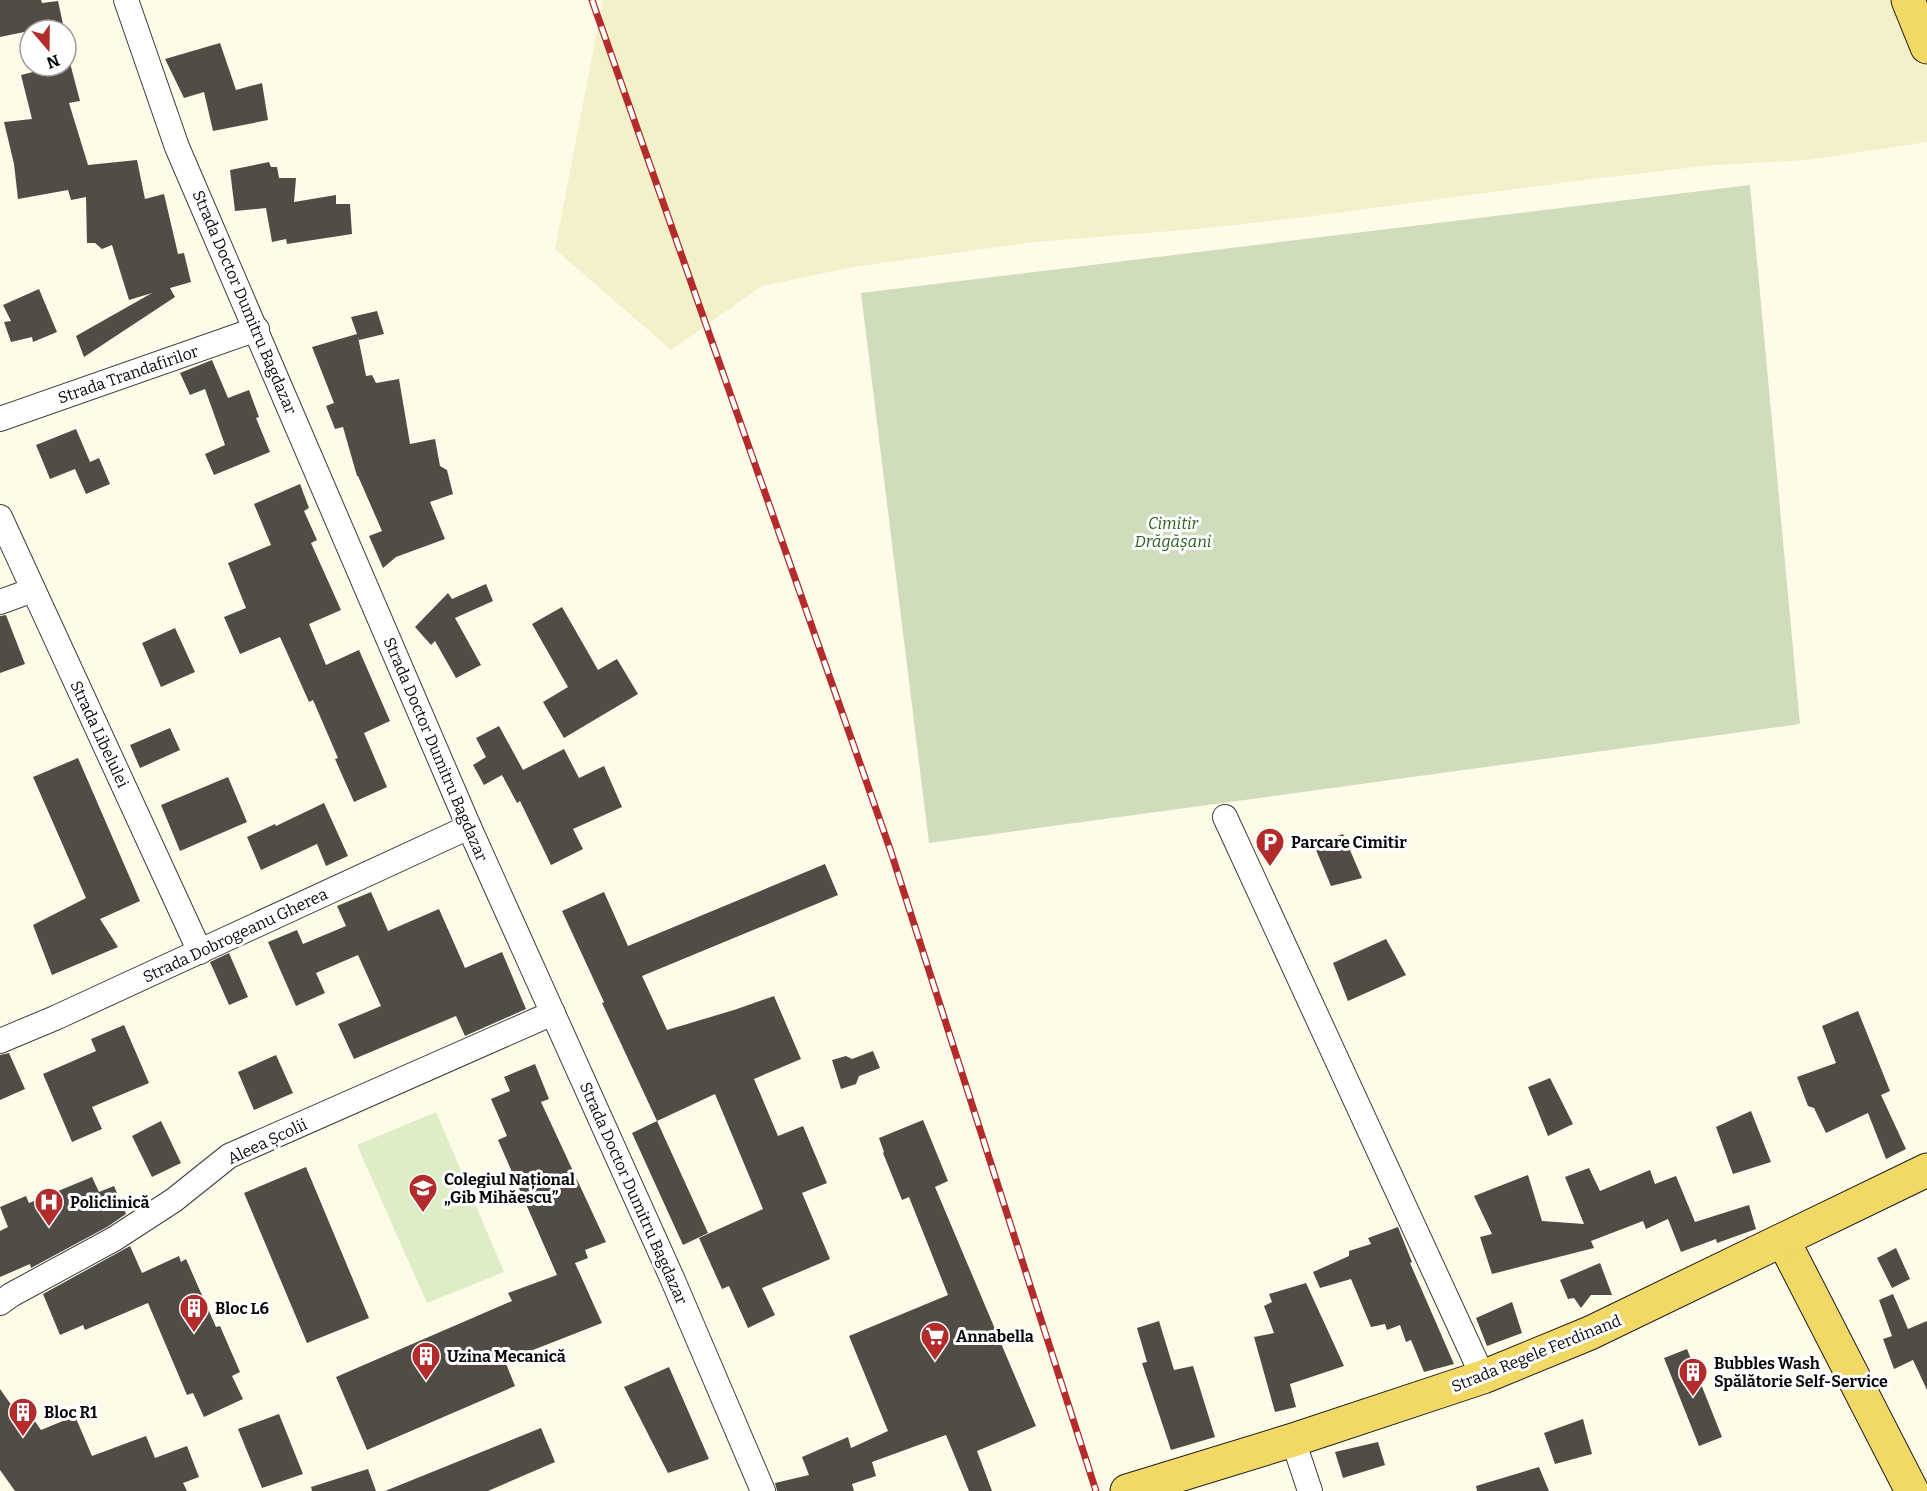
<svg xmlns="http://www.w3.org/2000/svg" width="1927" height="1491" font-family="Bitter,serif">
	<style>
		.farmland { fill: #f2f1ca }
		.cemetery { fill: #d0ddbc }
		.pitch { fill: #ddedc6 }
		.building { fill: #524c47 }
		.lines { fill: none; stroke-linecap: round; stroke-linejoin: round }
		.street-casing { stroke: #3d3d3d; stroke-width: 26 }
		.primary-casing { stroke: #1b1b1b; stroke-width: 35 }
		.street { stroke: #fff; stroke-width: 24 }
		.primary { stroke: #f2d864; stroke-width: 33 }
		.rail-casing { stroke: #b32b2a; stroke-width: 7 }
		.rail { stroke: #fff; stroke-width: 4.5; stroke-dasharray: 14; stroke-linecap: butt }
		.labels { text-anchor: middle; stroke-width: 6; stroke-linejoin: round; paint-order: stroke }
		.street-label { font-size: 16px; fill: #0a0a0a; stroke: #fff }
		.park-label { font-size: 16px; font-style: italic; fill: #285e1f; stroke: #fff }
		.poi-label { font-size: 16px; font-weight: bold; fill: #0a0a0a; stroke: #fff; text-anchor: start }
	</style>
	<rect width="100%" height="100%" fill="#fefbe8"/>
	<polygon class="farmland" points="603,0 1927,0 1927,142 1808,160 1713,165 1583,180 1306,217 1197,229 1035,242 853,267 762,286 671,350 555,249"/>
	<polygon class="cemetery" points="1750,185 1800,724 929,843 861,293"/>
	<polygon class="pitch" points="436,1112 504,1272 427,1303 357,1145"/>
	<g class="building">
		<polygon points="0,0 41,0 42,3 58,1 63,24 0,37"/>
		<polygon points="220,43 236,90 262,83 268,120 213,131 204,92 184,98 165,59"/>
		<polygon points="70,63 80,101 69,103 88,165 137,160 145,199 164,194 178,254 184,253 191,282 170,288 175,297 84,357 76,336 152,293 129,300 112,245 102,249 95,243 87,243 86,197 71,200 68,190 18,199 14,164 4,122 32,119 21,75 57,66 66,66 66,64"/>
		<polygon points="269,162 271,167 277,167 279,178 296,178 294,202 336,195 336,204 350,204 352,234 287,244 286,239 272,242 266,208 235,211 230,170"/>
		<polygon points="39,289 57,332 33,342 32,337 11,342 4,322 11,321 3,305"/>
		<polygon points="377,311 384,334 359,340 358,337 366,376 372,375 376,383 399,379 410,444 435,439 440,466 447,470 453,494 430,502 445,539 396,557 383,568 369,536 382,531 358,476 357,476 343,427 335,429 326,406 334,403 312,347 357,334 351,317"/>
		<polygon points="212,360 228,398 249,390 259,417 256,418 270,452 214,475 205,454 225,445 205,389 190,395 180,373"/>
		<polygon points="76,429 90,462 99,458 110,484 86,494 75,469 50,479 36,445"/>
		<polygon points="300,484 309,508 304,511 317,540 311,543 341,610 309,624 326,665 359,650 390,721 364,733 387,787 354,802 335,759 338,758 313,700 309,702 280,637 240,654 224,617 246,608 228,563 271,545 254,504"/>
		<polygon points="486,584 493,601 455,618 481,665 456,678 435,641 431,645 415,627 448,593 452,599"/>
		<polygon points="562,607 598,670 617,659 638,694 564,738 543,702 568,687 532,624"/>
		<polygon points="6,615 25,664 0,673 0,616"/>
		<polygon points="175,628 195,672 161,687 142,643"/>
		<polygon points="499,726 523,770 564,749 579,778 604,766 622,807 573,829 583,849 551,865 520,801 517,803 502,775 484,785 473,765 486,757 476,738"/>
		<polygon points="170,728 180,750 140,768 130,745"/>
		<polygon points="78,758 140,901 100,919 118,947 52,975 33,925 86,898 33,777"/>
		<polygon points="228,777 247,822 180,851 161,805"/>
		<polygon points="324,803 348,856 326,866 317,844 261,870 247,837 275,824 276,826"/>
		<polygon points="1343,834 1362,878 1331,886 1314,845"/>
		<polygon points="825,864 838,895 642,976 667,1030 734,1010 774,996 801,1059 754,1079 778,1136 803,1126 827,1183 802,1193 830,1259 762,1288 775,1315 748,1328 729,1286 722,1289 699,1238 763,1209 715,1094 657,1121 602,1003 604,1002 562,911 604,892 628,946"/>
		<polygon points="371,892 388,931 439,909 465,968 502,952 526,1009 465,1036 456,1016 354,1059 338,1024 381,1006 358,955 316,973 325,993 296,1006 268,942 297,930 303,944 346,926 337,906"/>
		<polygon points="1386,939 1406,975 1348,1001 1333,963"/>
		<polygon points="229,953 248,997 229,1005 210,962"/>
		<polygon points="1858,1011 1890,1091 1881,1095 1906,1149 1886,1159 1868,1113 1826,1133 1814,1108 1808,1106 1797,1077 1836,1063 1822,1026"/>
		<polygon points="124,1025 149,1083 92,1107 102,1129 72,1142 43,1074 96,1051 91,1039"/>
		<polygon points="873,1051 880,1068 859,1076 856,1084 841,1089 832,1060 846,1056 852,1059"/>
		<polygon points="9,1053 25,1089 0,1100 0,1055"/>
		<polygon points="276,1055 293,1093 254,1110 238,1072"/>
		<polygon points="535,1064 549,1099 541,1102 606,1242 585,1250 588,1258 575,1263 602,1323 505,1361 515,1386 367,1450 336,1377 512,1301 508,1293 557,1275 498,1140 507,1136 491,1099 510,1091 504,1077"/>
		<polygon points="1550,1078 1573,1124 1548,1136 1528,1087"/>
		<polygon points="1751,1111 1771,1162 1733,1174 1716,1127"/>
		<polygon points="923,1120 948,1181 935,1187 1036,1426 977,1451 992,1491 969,1491 946,1435 872,1462 876,1476 852,1484 854,1491 777,1491 775,1483 809,1475 802,1457 848,1437 851,1448 888,1431 849,1336 948,1295 909,1197 902,1200 883,1153 884,1152 879,1138"/>
		<polygon points="161,1121 181,1163 152,1177 132,1136"/>
		<polygon points="657,1121 708,1233 683,1245 632,1133"/>
		<polygon points="306,1167 369,1318 307,1343 244,1193"/>
		<polygon points="1589,1168 1600,1191 1650,1170 1655,1184 1676,1176 1695,1222 1749,1205 1756,1229 1717,1243 1716,1239 1681,1252 1668,1219 1646,1229 1643,1221 1591,1241 1594,1248 1492,1274 1480,1237 1492,1234 1474,1196 1528,1175 1542,1221 1584,1224 1565,1177"/>
		<polygon points="92,1177 99,1192 114,1186 126,1214 107,1227 31,1268 30,1264 0,1277 0,1231 8,1227 0,1207 26,1196 29,1203"/>
		<polygon points="1398,1227 1412,1262 1410,1263 1454,1364 1424,1372 1411,1340 1406,1342 1400,1325 1387,1330 1385,1324 1371,1327 1351,1279 1320,1288 1313,1272 1349,1256 1349,1251 1371,1244 1368,1238"/>
		<polygon points="130,1246 142,1273 179,1256 181,1262 186,1259 216,1327 220,1326 240,1372 232,1376 243,1399 204,1417 193,1393 187,1395 148,1303 85,1330 83,1325 60,1335 43,1294"/>
		<polygon points="1896,1248 1910,1279 1892,1288 1877,1258"/>
		<polygon points="1600,1263 1612,1295 1591,1295 1581,1308 1574,1298 1568,1299 1560,1280"/>
		<polygon points="1306,1283 1344,1366 1290,1384 1296,1407 1275,1412 1254,1337 1274,1333 1264,1306 1272,1302 1269,1294"/>
		<polygon points="1893,1294 1908,1329 1927,1321 1927,1390 1913,1360 1894,1369 1883,1339 1892,1336 1879,1300"/>
		<polygon points="1512,1302 1522,1333 1487,1346 1476,1318"/>
		<polygon points="1159,1321 1174,1370 1193,1366 1215,1437 1171,1450 1142,1363 1147,1362 1137,1328"/>
		<polygon points="1687,1349 1722,1437 1699,1446 1664,1358"/>
		<polygon points="669,1367 709,1459 668,1473 624,1387"/>
		<polygon points="0,1389 19,1416 27,1410 41,1430 75,1416 92,1456 146,1436 155,1458 187,1446 199,1477 183,1483 187,1491 15,1491 0,1470"/>
		<polygon points="279,1414 303,1474 262,1488 238,1429"/>
		<polygon points="1583,1419 1592,1454 1555,1464 1544,1433"/>
		<polygon points="541,1428 555,1462 488,1491 385,1491"/>
		<polygon points="1378,1442 1385,1465 1343,1478 1335,1452"/>
		<polygon points="1539,1467 1549,1491 1477,1491 1476,1486"/>
		<polygon points="368,1469 376,1491 312,1491 311,1487"/>
	</g>
	<g class="lines">
		<g class="street-casing">
			<g id="street">
				<polyline points="126,0 177,147 469,827 672,1278 763,1491"/>
				<polyline points="0,419 257,329"/>
				<polyline points="0,517 200,952"/>
				<polyline points="0,602 33,590"/>
				<polyline points="1225,817 1483,1377"/>
				<polyline points="0,1041 55,1018 469,827"/>
				<polyline points="0,1303 11,1295 114,1239 174,1200 229,1156 553,1013"/>
				<polyline points="1293,1440 1310,1491"/>
			</g>
		</g>
		<g class="primary-casing">
			<g id="primary">
				<polyline points="1908,0 1927,47"/>
				<polyline points="1783,1240 1912,1491"/>
				<polyline points="1127,1491 1293,1440 1483,1377 1590,1333 1927,1170"/>
			</g>
		</g>
		<use href="#street" class="street"/>
		<use href="#primary" class="primary"/>
		<g class="rail-casing">
			<polyline id="rail" points="592,0 890,849 1096,1491"/>
		</g>
		<use href="#rail" class="rail"/>
	</g>
	<defs>
		<g id="parking-pin" transform="scale(1.5)"><path d="M0 17L-7.5 6A9.5 9.5 0 1 1 7.5 6Z" fill="#b32b2a" stroke="#fff"/><path d="M-3.5-5.5H1a3.5 3.5 0 0 1 0 7H-1V5.5H-3.5ZM-1-3.4V-.6H.8a1.4 1.4 0 0 0 0-2.8Z" fill="#fff"/></g>
		<g id="school-pin" transform="scale(1.5)"><path d="M0 17L-7.5 6A9.5 9.5 0 1 1 7.5 6Z" fill="#b32b2a" stroke="#fff"/><path d="M0-5L7-2L0 1L-7-2ZM-4 1L0 2.5L4 1V4Q0 6-4 4Z" fill="#fff"/></g>
		<g id="hospital-pin" transform="scale(1.5)"><path d="M0 17L-7.5 6A9.5 9.5 0 1 1 7.5 6Z" fill="#b32b2a" stroke="#fff"/><path d="M-5-5h3v3.5h4V-5h3V5h-3V1.5h-4V5h-3Z" fill="#fff"/></g>
		<g id="building-pin" transform="scale(1.5)"><path d="M0 17L-7.5 6A9.5 9.5 0 1 1 7.5 6Z" fill="#b32b2a" stroke="#fff"/><path d="M-4-6H4V6H1V3H-1V6H-4ZM-2.5-4.3h1.7v1.8h-1.7ZM.8-4.3h1.7v1.8H.8ZM-2.5-1h1.7V.8h-1.7ZM.8-1h1.7V.8H.8Z" fill="#fff"/></g>
		<g id="supermarket-pin" transform="scale(1.5)"><path d="M0 17L-7.5 6A9.5 9.5 0 1 1 7.5 6Z" fill="#b32b2a" stroke="#fff"/><path d="M-6-5.5h2.5l.6 2H6L4.5 2H-2.5L-4.4-4H-6ZM-1.5 3.2a1.3 1.3 0 1 0 .1 0ZM3 3.2a1.3 1.3 0 1 0 .1 0Z" fill="#fff"/></g>
	</defs>
	<g fill-rule="evenodd">
		<use href="#parking-pin" x="1270" y="842"/>
		<use href="#school-pin" x="423" y="1188"/>
		<use href="#hospital-pin" x="49" y="1202"/>
		<use href="#building-pin" x="194" y="1308"/>
		<use href="#supermarket-pin" x="935" y="1336"/>
		<use href="#building-pin" x="426" y="1356"/>
		<use href="#building-pin" x="1693" y="1372"/>
		<use href="#building-pin" x="23" y="1412"/>
	</g>
	<g class="labels">
		<g class="street-label">
			<text transform="translate(245 302) rotate(67)" y="6">Strada Doctor Dumitru Bagdazar</text>
			<text transform="translate(128 374) rotate(-19)" y="6">Strada Trandafirilor</text>
			<text transform="translate(100 734) rotate(65)" y="6">Strada Libelulei</text>
			<text transform="translate(436 749) rotate(67)" y="6">Strada Doctor Dumitru Bagdazar</text>
			<text transform="translate(235 935) rotate(-25)" y="6">Strada Dobrogeanu Gherea</text>
			<text transform="translate(267 1141) rotate(-25)" y="6">Aleea Școlii</text>
			<text transform="translate(634 1193) rotate(66)" y="6">Strada Doctor Dumitru Bagdazar</text>
			<text transform="translate(1536 1353) rotate(-22)" y="6">Strada Regele Ferdinand</text>
		</g>
		<g class="park-label">
			<text x="1173" y="529">Cimitir<tspan x="1173" dy="18">Drăgășani</tspan></text>
		</g>
		<g class="poi-label">
			<text x="1291" y="848">Parcare Cimitir</text>
			<text x="444" y="1185">Colegiul Național<tspan x="444" dy="18">„Gib Mihăescu”</tspan></text>
			<text x="70" y="1208">Policlinică</text>
			<text x="215" y="1314">Bloc L6</text>
			<text x="956" y="1342">Annabella</text>
			<text x="447" y="1362">Uzina Mecanică</text>
			<text x="1714" y="1369">Bubbles Wash<tspan x="1714" dy="18">Spălătorie Self-Service</tspan></text>
			<text x="44" y="1418">Bloc R1</text>
		</g>
	</g>
	<g transform="translate(48 48) rotate(160)"><circle r="28" fill="#ffffff" stroke="#9d9d9d" stroke-width="1.5"/>
	<path d="M0-4.5L10 22L0 15L-10 22Z" fill="#b32b2a"/>
	<text y="-9" font-size="16" font-weight="bold" text-anchor="middle" fill="#0a0a0a">N</text>
	</g>
</svg>
